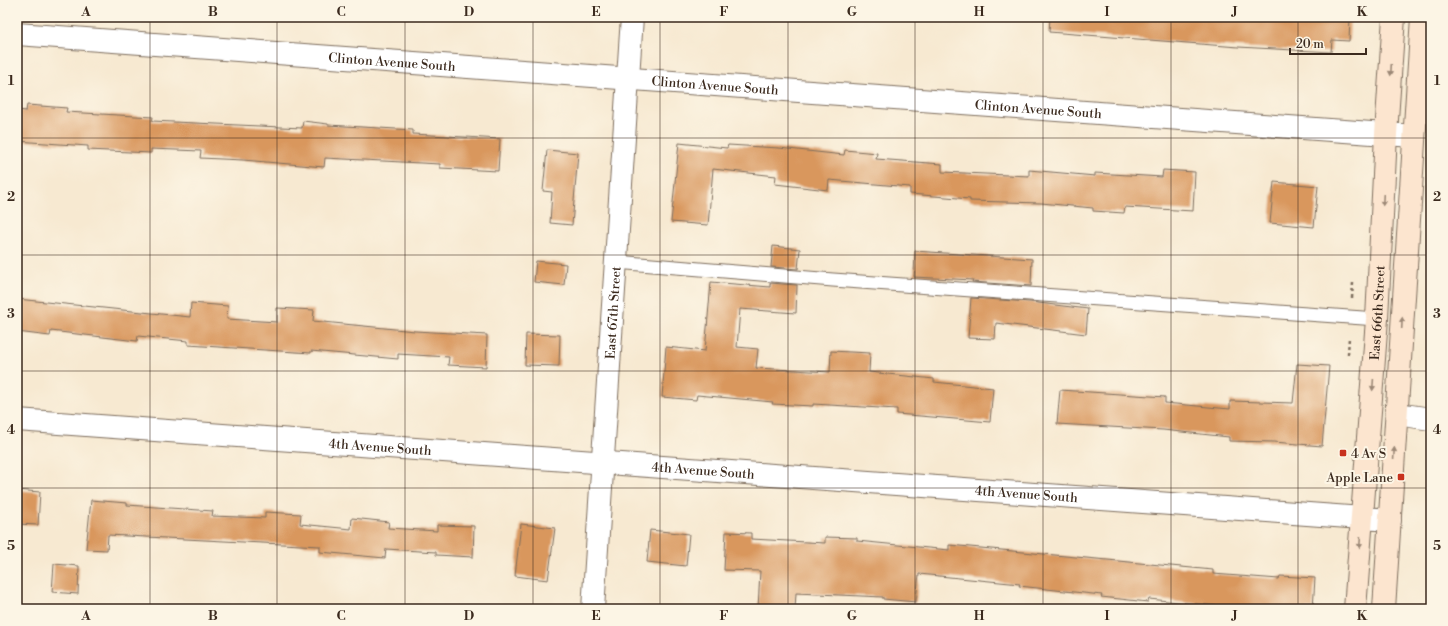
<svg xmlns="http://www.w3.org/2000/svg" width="1448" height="626" font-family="'Libre Bodoni',serif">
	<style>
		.building { fill: #d9975d }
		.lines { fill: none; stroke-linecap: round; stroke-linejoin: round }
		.lane-casing { stroke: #7d6d5d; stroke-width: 15 }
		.street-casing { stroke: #7d6d5d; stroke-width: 24 }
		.secondary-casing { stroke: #7d6d5d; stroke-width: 24 }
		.path { stroke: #7d6d5d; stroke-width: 2.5; stroke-dasharray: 3 3; stroke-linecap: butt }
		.lane { stroke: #fff; stroke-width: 13 }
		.street { stroke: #fff; stroke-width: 22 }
		.secondary { stroke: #fce5cf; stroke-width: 22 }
		.oneway { fill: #9c8876 }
		.grid { fill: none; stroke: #3b2a1e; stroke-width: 1; stroke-opacity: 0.55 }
		.poi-dot { fill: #c8321e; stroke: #fcf5e5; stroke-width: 1.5 }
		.labels { text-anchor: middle; stroke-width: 4; stroke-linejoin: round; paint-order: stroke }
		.street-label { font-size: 13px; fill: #3b2a1e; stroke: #fcf5e5 }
		.poi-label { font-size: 13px; fill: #3b2a1e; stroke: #fcf5e5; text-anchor: start }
		.neatline { fill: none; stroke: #3b2a1e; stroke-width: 1.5 }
		.grid-label { font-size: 13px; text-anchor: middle; font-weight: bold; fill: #3b2a1e }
	</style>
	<rect width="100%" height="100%" fill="#fcf5e5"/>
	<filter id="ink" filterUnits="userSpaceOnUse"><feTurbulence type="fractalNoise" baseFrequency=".025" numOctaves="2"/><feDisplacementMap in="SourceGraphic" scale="8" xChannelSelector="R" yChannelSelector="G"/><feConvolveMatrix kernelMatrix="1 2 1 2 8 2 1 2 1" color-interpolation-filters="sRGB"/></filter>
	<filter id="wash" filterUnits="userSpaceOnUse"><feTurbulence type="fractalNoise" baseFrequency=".012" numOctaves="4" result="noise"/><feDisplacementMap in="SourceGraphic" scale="16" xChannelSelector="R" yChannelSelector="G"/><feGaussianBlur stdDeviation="0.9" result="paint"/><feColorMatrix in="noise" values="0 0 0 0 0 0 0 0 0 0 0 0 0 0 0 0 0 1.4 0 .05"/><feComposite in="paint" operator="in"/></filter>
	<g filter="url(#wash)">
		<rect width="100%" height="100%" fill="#f7e9d1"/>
		<g id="blocks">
			<g class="building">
				<polygon points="1050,17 1326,17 1350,18 1349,41 1332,40 1331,52 1238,47 1049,32"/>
				<polygon points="27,105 67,108 66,112 153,117 152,121 302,128 303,121 328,124 328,125 413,130 413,134 500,139 498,171 440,168 440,164 325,158 324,167 243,160 200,158 201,151 151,149 151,153 88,150 88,146 17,141 17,110 26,111"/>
				<polygon points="679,143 727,148 728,145 779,148 844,155 845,150 877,153 876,159 942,164 942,172 1029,176 1029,170 1095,176 1095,173 1162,177 1163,170 1195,172 1193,211 1125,207 1124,213 1093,211 1093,208 1041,203 970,201 970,199 910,194 910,187 829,180 828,190 775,184 776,176 713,169 708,225 671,222"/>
				<polygon points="547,150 578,153 572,225 550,223 552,192 543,191"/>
				<polygon points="1274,182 1318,186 1314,227 1270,223"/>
				<polygon points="773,246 800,249 798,269 771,267"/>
				<polygon points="915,251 1032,259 1031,286 972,282 973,280 914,277"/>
				<polygon points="536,261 566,264 564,285 534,282"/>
				<polygon points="711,282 770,287 770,283 797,285 796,313 740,309 737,347 758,349 756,368 830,372 831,351 870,353 869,372 934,379 934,382 993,388 990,422 897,414 897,409 813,404 813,406 772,404 773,402 697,395 696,400 662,397 666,347 705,351"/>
				<polygon points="971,298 1030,302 1088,309 1086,334 996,323 995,339 968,338"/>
				<polygon points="17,299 190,317 191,303 228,306 227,319 277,322 277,308 314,310 313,321 415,331 487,335 486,367 448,365 449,357 398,354 398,359 311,351 311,353 188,345 188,341 138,336 137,341 51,331 50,336 17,332"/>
				<polygon points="526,334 560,335 559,366 525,365"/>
				<polygon points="1297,364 1329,366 1322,446 1274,442 1229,441 1229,437 1163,430 1057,424 1060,390 1165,397 1165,403 1230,409 1230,401 1293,403"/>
				<polygon points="17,490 40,492 38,525 17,524"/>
				<polygon points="91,500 127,503 127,505 213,511 212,516 265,518 265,512 301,514 300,524 351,529 352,518 389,522 388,528 437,531 437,525 474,526 473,557 436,555 436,552 386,549 385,558 320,552 320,546 108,535 107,550 86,549"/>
				<polygon points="521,524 555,528 548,580 515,576"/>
				<polygon points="650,530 689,534 686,566 647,562"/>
				<polygon points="726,532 751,533 751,539 825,543 825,537 857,538 857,541 949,550 949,545 1213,570 1213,574 1279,579 1280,576 1315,578 1313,609 1218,609 1218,606 1149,599 1148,602 1101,597 1102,595 1019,586 1020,584 919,574 916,602 883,599 883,597 796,593 795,609 758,609 760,571 724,570"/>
				<polygon points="54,564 79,566 78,594 52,592"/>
			</g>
		</g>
	</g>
	<g filter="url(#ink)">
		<use href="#blocks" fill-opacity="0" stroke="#7d6d5d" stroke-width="1"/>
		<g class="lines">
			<g class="lane-casing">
				<polyline id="lane" points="616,262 833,280 1377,319"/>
			</g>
			<g class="street-casing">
				<g id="street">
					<path id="s1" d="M17,34L1413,136"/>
					<polyline points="1397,414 1431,419"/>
					<path id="s2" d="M17,420L1390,520"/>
					<path id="s3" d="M593,609L632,17"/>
				</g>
			</g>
			<g class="secondary-casing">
				<g id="secondary">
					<path id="s4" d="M1355,609L1377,319L1386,134L1394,17"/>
					<polyline points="1384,609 1422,17"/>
				</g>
			</g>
			<g class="path">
				<polyline points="1352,298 1353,283"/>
				<polyline points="1348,354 1349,337"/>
			</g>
			<use href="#lane" class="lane"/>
			<use href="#street" class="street"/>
			<use href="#secondary" class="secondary"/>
		</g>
		<defs><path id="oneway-solid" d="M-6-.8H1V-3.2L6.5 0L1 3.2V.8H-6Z"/></defs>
		<g class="oneway">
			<use href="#oneway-solid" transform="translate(1391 70) rotate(93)"/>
			<use href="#oneway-solid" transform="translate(1383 200) rotate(93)"/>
			<use href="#oneway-solid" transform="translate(1402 323) rotate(-87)"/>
			<use href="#oneway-solid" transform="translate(1373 385) rotate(94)"/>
			<use href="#oneway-solid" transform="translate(1394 453) rotate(-86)"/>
			<use href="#oneway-solid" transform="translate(1360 543) rotate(94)"/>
		</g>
	</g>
	<path class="grid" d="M150,17V609M277,17V609M405,17V609M533,17V609M660,17V609M788,17V609M915,17V609M1043,17V609M1171,17V609M1298,17V609M17,138H1431M17,255H1431M17,371H1431M17,488H1431"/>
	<g class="poi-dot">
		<rect x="1339" y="449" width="8" height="8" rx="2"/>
		<rect x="1397" y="473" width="8" height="8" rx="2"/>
	</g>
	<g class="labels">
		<g class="street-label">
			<text dy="5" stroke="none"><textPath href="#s1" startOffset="376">Clinton Avenue South</textPath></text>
			<text dy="5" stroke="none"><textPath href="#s1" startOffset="700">Clinton Avenue South</textPath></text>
			<text dy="5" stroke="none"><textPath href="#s1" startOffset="1024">Clinton Avenue South</textPath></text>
			<text dy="5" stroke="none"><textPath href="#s3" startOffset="297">East 67th Street</textPath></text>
			<text dy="5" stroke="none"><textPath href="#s4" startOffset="297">East 66th Street</textPath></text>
			<text dy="5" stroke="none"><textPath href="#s2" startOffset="364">4th Avenue South</textPath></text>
			<text dy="5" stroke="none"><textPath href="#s2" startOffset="688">4th Avenue South</textPath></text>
			<text dy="5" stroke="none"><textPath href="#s2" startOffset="1012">4th Avenue South</textPath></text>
		</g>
		<g class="poi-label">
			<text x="1351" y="458">4 Av S</text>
			<text x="1393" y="482" text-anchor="end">Apple Lane</text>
		</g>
	</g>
	<rect width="1448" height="626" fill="none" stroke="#fcf5e5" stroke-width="44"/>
	<path d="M1290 48v6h76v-6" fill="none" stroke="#3b2a1e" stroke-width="2"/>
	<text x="1296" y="48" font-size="12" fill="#3b2a1e" stroke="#fcf5e5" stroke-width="3" paint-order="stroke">20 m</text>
	<rect x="22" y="22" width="1404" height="582" class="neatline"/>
	<g class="grid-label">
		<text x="86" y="16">A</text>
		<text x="213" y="16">B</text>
		<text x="341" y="16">C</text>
		<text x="469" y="16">D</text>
		<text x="596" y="16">E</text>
		<text x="724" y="16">F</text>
		<text x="852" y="16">G</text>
		<text x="979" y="16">H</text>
		<text x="1107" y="16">I</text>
		<text x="1235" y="16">J</text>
		<text x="1362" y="16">K</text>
		<text x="11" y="85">1</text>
		<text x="1437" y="85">1</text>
		<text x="11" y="201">2</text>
		<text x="1437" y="201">2</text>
		<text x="11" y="318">3</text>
		<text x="1437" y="318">3</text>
		<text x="11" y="434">4</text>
		<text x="1437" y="434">4</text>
		<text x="11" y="550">5</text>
		<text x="1437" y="550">5</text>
		<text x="86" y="620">A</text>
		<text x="213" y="620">B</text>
		<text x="341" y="620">C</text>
		<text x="469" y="620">D</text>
		<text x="596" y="620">E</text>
		<text x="724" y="620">F</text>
		<text x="852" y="620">G</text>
		<text x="979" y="620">H</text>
		<text x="1107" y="620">I</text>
		<text x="1235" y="620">J</text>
		<text x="1362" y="620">K</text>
	</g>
</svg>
